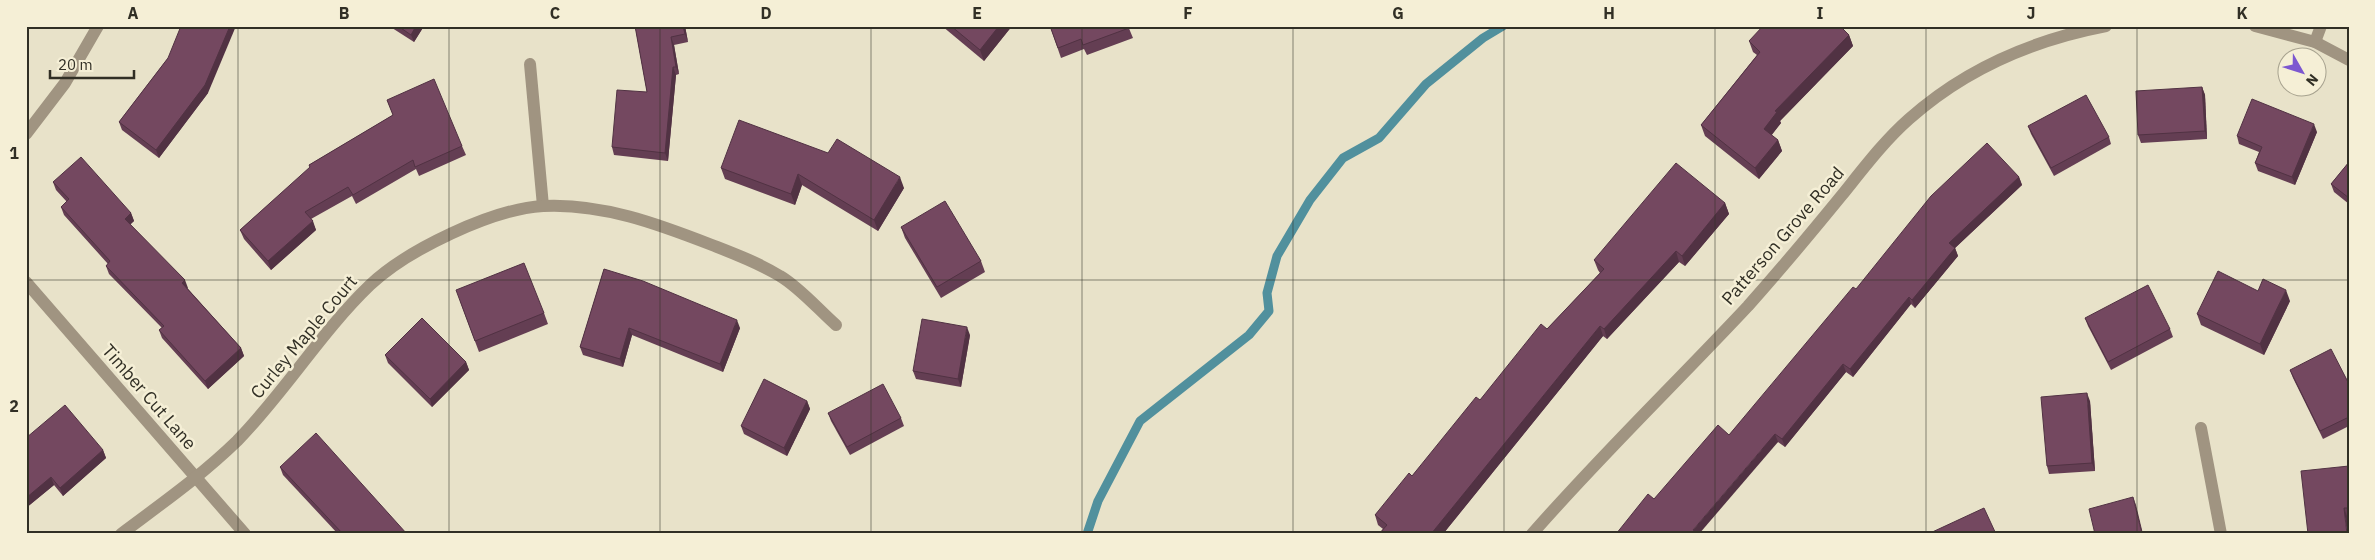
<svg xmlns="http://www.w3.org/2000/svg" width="2375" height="560" font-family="'IBM Plex Sans',sans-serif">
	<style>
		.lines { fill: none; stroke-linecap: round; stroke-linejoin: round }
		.stream { stroke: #51909d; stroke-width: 9 }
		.minor { stroke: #a09481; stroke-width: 12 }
		.wall { fill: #643e53 }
		.shaded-wall { fill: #513243 }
		.building { fill: #744860; stroke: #513243 }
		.grid { fill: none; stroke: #312f25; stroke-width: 1; stroke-opacity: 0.55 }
		.labels { text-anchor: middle; stroke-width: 5; stroke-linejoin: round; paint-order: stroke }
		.street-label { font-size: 18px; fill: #312f25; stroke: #f5efd6 }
		.neatline { fill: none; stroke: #312f25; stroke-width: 2 }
		.grid-label { font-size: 16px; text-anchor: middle; font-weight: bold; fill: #312f25 }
	</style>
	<rect width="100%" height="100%" fill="#e8e2c9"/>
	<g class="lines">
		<polyline class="stream" points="1087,534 1098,501 1140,421 1249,335 1269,311 1267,293 1277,256 1310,200 1343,158 1379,138 1426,84 1483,38 1503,26"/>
		<g class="minor">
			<polyline points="2255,26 2315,42 2349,60"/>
			<polyline points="2315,42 2321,26"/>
			<polyline points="530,64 543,206"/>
			<polyline points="26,134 65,83 98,26"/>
			<polyline points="26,282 245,534"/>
			<polyline points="2201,428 2221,534"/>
			<path d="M121,534C161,504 201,476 237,441C285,392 321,332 370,285C407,250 492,209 543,206C602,203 658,224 712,245C735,254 759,263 780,276C799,287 819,310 836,325"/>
			<path d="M1532,534C1601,455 1676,383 1748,306C1780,270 1811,233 1842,195C1863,169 1884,141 1909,119C1965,69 2033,40 2106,26"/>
		</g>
	</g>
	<g class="wall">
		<polygon points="389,26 424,26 414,42"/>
		<polygon points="635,26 685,26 688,42 674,45 679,74 676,75 668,161 614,155 612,147 647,92"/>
		<polygon points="942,26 1012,26 984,61"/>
		<polygon points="1050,26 1128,26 1133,38 1087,55 1084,49 1061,58"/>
		<polygon points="1849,35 1853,46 1780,121 1781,123 1771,135 1778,140 1782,151 1759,179 1705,136 1701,125 1757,55 1753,52 1749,41"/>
		<polygon points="168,58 208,93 159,158 122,130 119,122"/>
		<polygon points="2202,87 2205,95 2207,139 2141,143 2138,135"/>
		<polygon points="387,100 462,146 466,155 419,176 416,169 356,204 352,196 311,219 316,230 271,270 244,239 240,230 310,168 309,165 393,115"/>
		<polygon points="2028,126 2109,137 2111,144 2054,176 2031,134"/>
		<polygon points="2317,132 2295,185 2258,171 2255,163 2259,152 2239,144 2237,136"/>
		<polygon points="828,153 904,188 878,231 802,185 795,205 725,179 721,168"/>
		<polygon points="2349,162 2349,204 2334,192 2331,184"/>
		<polygon points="2019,177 2022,185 1955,248 1958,256 1915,308 1911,304 1853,377 1846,372 1785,447 1778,442 1654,499 1729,435 1856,289"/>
		<polygon points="53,182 131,213 134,221 130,224 241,348 244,356 208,389 162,338 159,330 162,328 109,274 106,266 108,264 64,215 61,207 67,202 56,190"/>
		<polygon points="1725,203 1729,214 1685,266 1679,262 1607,339 1603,336 1443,534 1379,534 1383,529 1378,525 1375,515 1412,476 1480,400 1600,273 1598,270 1594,260"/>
		<polygon points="901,227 981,261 985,272 941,298 905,238"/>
		<polygon points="604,269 740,328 723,372 632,335 623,367 583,355 580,347"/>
		<polygon points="460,301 544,313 548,324 479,352"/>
		<polygon points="2290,301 2264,355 2201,325 2197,314"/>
		<polygon points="2085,318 2170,329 2173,337 2111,370 2088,326"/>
		<polygon points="970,335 961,387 916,379 913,371"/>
		<polygon points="385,355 466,362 469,370 432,407 388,363"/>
		<polygon points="2290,370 2349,384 2349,426 2323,439 2293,378"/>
		<polygon points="807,401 810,409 787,456 744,434 741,426"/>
		<polygon points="2090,401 2095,471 2049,474 2047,466"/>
		<polygon points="828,413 901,418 904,426 850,455 831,421"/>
		<polygon points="26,438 103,450 106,458 63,496 54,485 26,508"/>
		<polygon points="2349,466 2349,516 2308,534"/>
		<polygon points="280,467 407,534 338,534 283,475"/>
	</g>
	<g class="shaded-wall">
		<polygon points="230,26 236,26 208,93 159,158 156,150"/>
		<polygon points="416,26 424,26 414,42 411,35"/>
		<polygon points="683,26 685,26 688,42 685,34"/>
		<polygon points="999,26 1012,26 984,61 980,50"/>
		<polygon points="1849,35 1853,46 1780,121 1781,123 1768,140 1764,129 1775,111"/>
		<polygon points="671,37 674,45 679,74 676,67"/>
		<polygon points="673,67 676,75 668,161 665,153"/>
		<polygon points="2202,87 2205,95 2207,139 2205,131"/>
		<polygon points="2314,124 2317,132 2295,185 2292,177"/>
		<polygon points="1778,140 1782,151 1759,179 1755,168"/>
		<polygon points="798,174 802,185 795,205 791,194"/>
		<polygon points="900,177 904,188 878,231 874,220"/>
		<polygon points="2019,177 2022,185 1955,248 1958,256 1915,308 1912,300 1949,243"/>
		<polygon points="1725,203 1729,214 1685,266 1682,256"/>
		<polygon points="131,213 134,221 128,227 125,219"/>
		<polygon points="313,221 316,230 271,270 268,261"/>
		<polygon points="1676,251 1679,262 1607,339 1604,329"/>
		<polygon points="185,280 188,288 185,291 182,283"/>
		<polygon points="2286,290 2290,301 2264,355 2260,344"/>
		<polygon points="1909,297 1911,304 1853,377 1850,369"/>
		<polygon points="737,320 740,328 723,372 720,364"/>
		<polygon points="1600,326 1603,336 1443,534 1431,534"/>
		<polygon points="967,327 970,335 961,387 958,379"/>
		<polygon points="629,328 632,335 623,367 620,359"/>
		<polygon points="241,348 244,356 208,389 205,381"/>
		<polygon points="466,362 469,370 432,407 430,399"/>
		<polygon points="1843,364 1846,372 1785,447 1782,439"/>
		<polygon points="2087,393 2090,401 2095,471 2092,463"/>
		<polygon points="807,401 810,409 787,456 784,448"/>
		<polygon points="1775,434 1778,442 1699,534 1694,534 1693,530"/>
		<polygon points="103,450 106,458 63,496 60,488"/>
		<polygon points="51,477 54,485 26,508 26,498"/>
		<polygon points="2133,497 2136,505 2143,534 2142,534"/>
		<polygon points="2344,508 2347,516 2349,534 2347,534"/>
	</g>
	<g class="building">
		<polygon points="181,26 230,26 205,85 156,150 119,122 168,58"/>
		<polygon points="398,26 416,26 411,35"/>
		<polygon points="635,26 683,26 685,34 671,37 676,67 673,67 665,153 612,147 617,90 647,92"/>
		<polygon points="951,26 999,26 980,50"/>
		<polygon points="1050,26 1128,26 1129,28 1083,45 1081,39 1058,48"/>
		<polygon points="1763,26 1840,26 1849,35 1775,111 1777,112 1764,129 1778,140 1755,168 1701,125 1760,52 1749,41"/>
		<polygon points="434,79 462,146 415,167 413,160 353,195 348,187 305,212 313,221 268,261 240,230 310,167 309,165 393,115 387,100"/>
		<polygon points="2202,87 2205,131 2138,135 2136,91"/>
		<polygon points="2086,95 2109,137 2051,168 2028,126"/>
		<polygon points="2252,99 2314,124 2292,177 2255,163 2262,147 2237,136"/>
		<polygon points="739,120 828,153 837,139 900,177 874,220 798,174 791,194 721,168"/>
		<polygon points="1987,143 2019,177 1949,243 1955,248 1912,300 1909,297 1850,369 1843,364 1782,439 1775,434 1693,530 1696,532 1694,534 1616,534 1648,494 1654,499 1718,425 1729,435 1853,287 1856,289 1931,196"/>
		<polygon points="81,157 131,213 125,219 185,280 182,283 241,348 205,381 159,330 164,326 106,266 110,261 61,207 69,199 53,182"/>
		<polygon points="2349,162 2349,198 2331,184"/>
		<polygon points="1676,163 1725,203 1682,256 1676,251 1604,329 1600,326 1431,534 1379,534 1387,525 1375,515 1409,473 1412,476 1476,397 1480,400 1541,324 1547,329 1604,269 1594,260"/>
		<polygon points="945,201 981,261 937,287 901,227"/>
		<polygon points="524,263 544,313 475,341 456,290"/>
		<polygon points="604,269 643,281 737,320 720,364 629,328 620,359 580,347"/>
		<polygon points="2218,271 2258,291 2263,279 2286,290 2260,344 2197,314"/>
		<polygon points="2148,285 2170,329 2108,362 2085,318"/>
		<polygon points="422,318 466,362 430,399 385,355"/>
		<polygon points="922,319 967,327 958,379 913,371"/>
		<polygon points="2331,349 2349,384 2349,417 2320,431 2290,370"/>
		<polygon points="764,379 807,401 784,448 741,426"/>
		<polygon points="883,384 901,418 847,447 828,413"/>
		<polygon points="2087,393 2092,463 2047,466 2041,397"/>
		<polygon points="65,405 103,450 60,488 51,477 26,498 26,438"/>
		<polygon points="316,433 407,534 343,534 280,467"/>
		<polygon points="2349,466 2349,508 2344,508 2347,534 2308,534 2301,471"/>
		<polygon points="2133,497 2142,534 2095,534 2089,509"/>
		<polygon points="1984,508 1996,534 1928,534"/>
	</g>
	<path class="grid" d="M238,26V534M449,26V534M660,26V534M871,26V534M1082,26V534M1293,26V534M1504,26V534M1715,26V534M1926,26V534M2137,26V534M26,280H2349"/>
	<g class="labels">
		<g class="street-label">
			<text transform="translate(1783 236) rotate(-49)" y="6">Patterson Grove Road</text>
			<text transform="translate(304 337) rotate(-50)" y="6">Curley Maple Court</text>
			<text transform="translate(149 397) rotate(49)" y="6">Timber Cut Lane</text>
		</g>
	</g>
	<rect width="2375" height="560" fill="none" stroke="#f5efd6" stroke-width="55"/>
	<g transform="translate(2302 72) rotate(129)"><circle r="24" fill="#f5efd6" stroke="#a7a28f"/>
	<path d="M0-4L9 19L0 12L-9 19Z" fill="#7c57d0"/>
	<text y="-8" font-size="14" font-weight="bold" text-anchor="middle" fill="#312f25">N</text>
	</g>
	<path d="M50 70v8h84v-8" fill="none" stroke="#312f25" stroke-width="2.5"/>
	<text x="58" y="70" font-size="15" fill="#312f25" stroke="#f5efd6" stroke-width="4" paint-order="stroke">20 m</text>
	<rect x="28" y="28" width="2320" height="504" class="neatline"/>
	<g class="grid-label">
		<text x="133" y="19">A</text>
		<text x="344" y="19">B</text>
		<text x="555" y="19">C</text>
		<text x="766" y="19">D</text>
		<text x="977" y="19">E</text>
		<text x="1188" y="19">F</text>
		<text x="1398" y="19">G</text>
		<text x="1609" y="19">H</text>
		<text x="1820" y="19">I</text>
		<text x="2031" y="19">J</text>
		<text x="2242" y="19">K</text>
		<text x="14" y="159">1</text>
		<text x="14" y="412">2</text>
	</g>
</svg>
